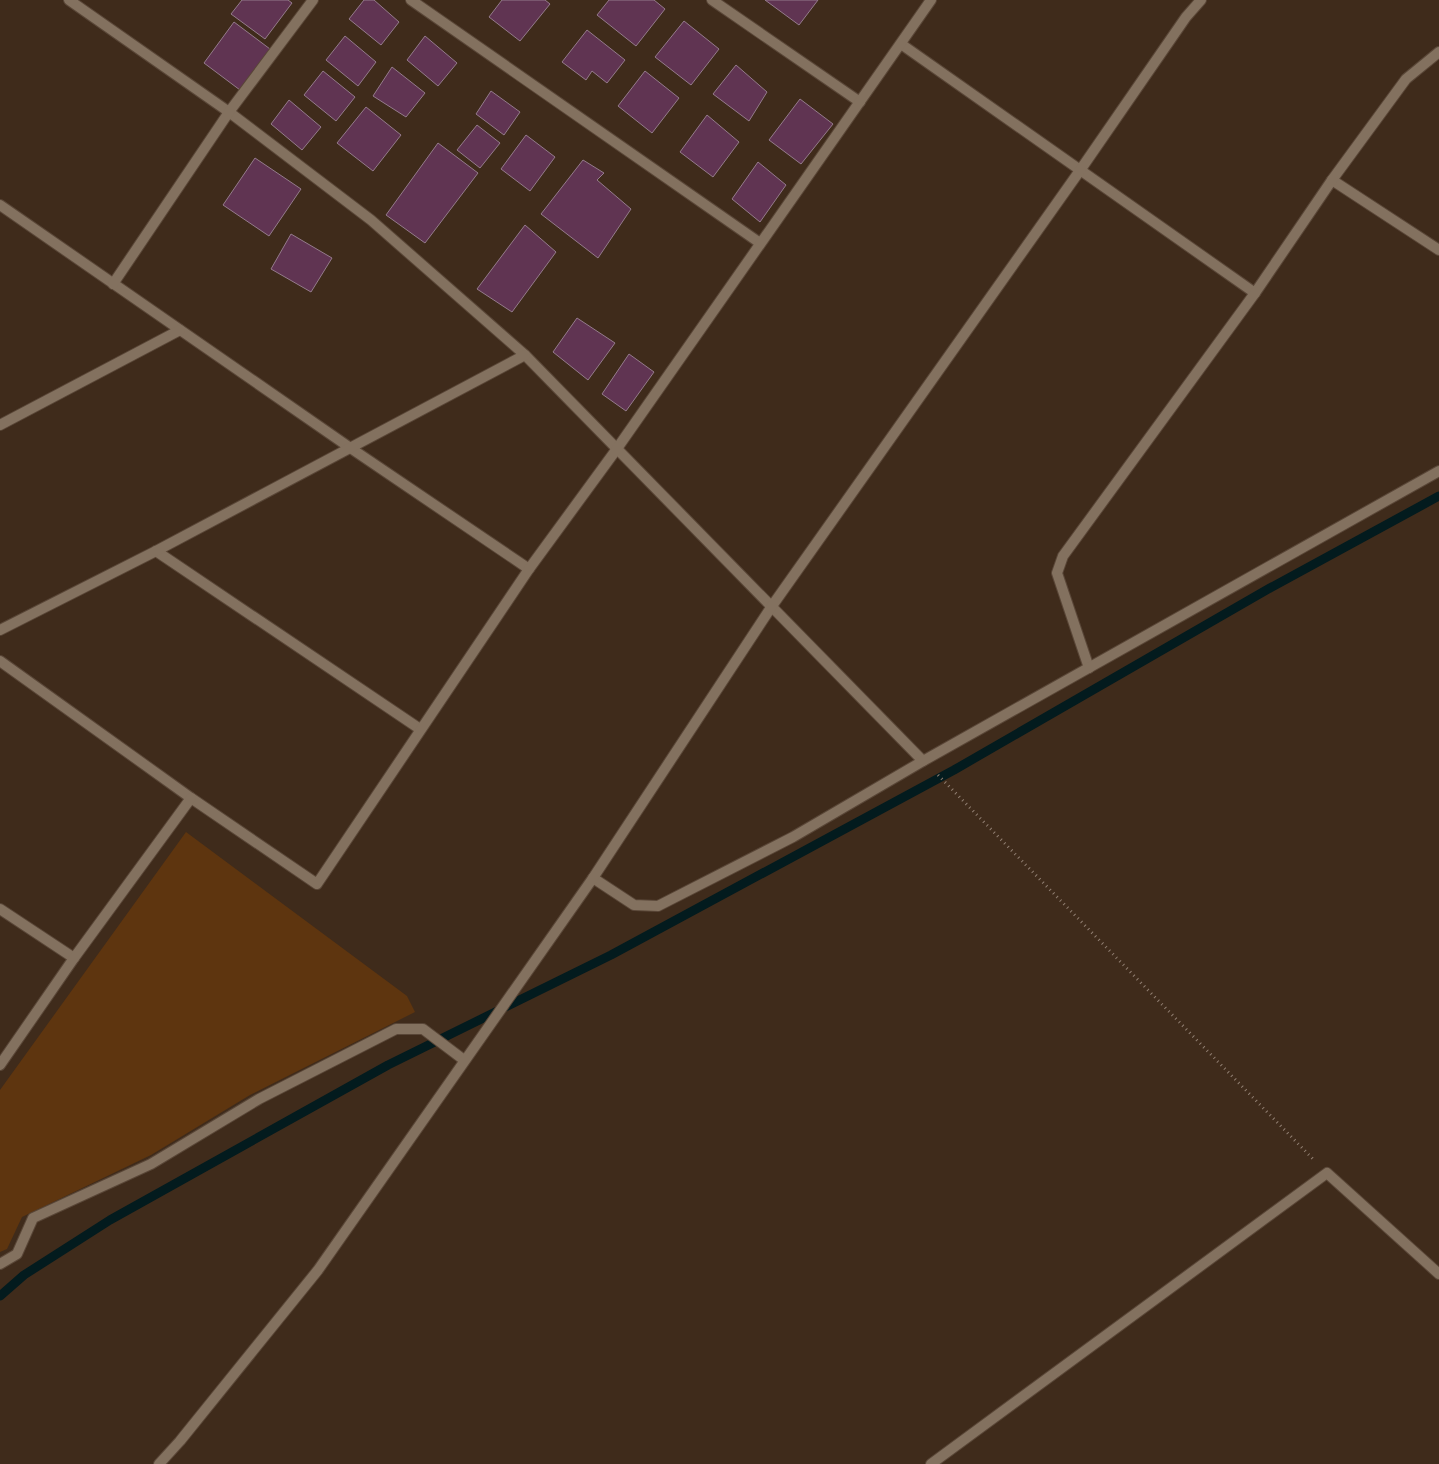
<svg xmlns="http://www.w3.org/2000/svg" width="1439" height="1464" font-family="'Golos Text',sans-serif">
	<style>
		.green { fill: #5e350f }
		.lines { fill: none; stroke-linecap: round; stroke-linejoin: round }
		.stream { stroke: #031b1e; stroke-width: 9 }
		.building { fill: #603452; stroke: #947b8b }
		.minor-casing { stroke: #594637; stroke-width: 12 }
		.tertiary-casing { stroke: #594637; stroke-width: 12 }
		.path { stroke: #917f72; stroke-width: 3; stroke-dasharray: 1 4; stroke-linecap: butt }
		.minor { stroke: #83715f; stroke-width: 10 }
		.tertiary { stroke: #83715f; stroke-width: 10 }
	</style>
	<rect width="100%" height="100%" fill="#3f2b1b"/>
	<polygon class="green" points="186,832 407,996 415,1012 250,1095 151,1155 22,1217 7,1249 0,1252 0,1090"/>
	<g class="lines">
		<polyline class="stream" points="0,1296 24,1275 110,1220 388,1065 611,955 954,770 1270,588 1439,496"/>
	</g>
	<g class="building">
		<polygon points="242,0 288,0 292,3 265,39 231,14"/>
		<polygon points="364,0 374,0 399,22 381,45 349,19"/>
		<polygon points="502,0 545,0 550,4 520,41 489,17"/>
		<polygon points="609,0 654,0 665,9 636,46 597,15"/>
		<polygon points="765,0 818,0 799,25"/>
		<polygon points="684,21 719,49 691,85 655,57"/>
		<polygon points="234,22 270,49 240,90 204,63"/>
		<polygon points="587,30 625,60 607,83 592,71 586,80 562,62"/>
		<polygon points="345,36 376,62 358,86 326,60"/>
		<polygon points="425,36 457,63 438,86 407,60"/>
		<polygon points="736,65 767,92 749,121 713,94"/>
		<polygon points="392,67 425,93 406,117 373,96"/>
		<polygon points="323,71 355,97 336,121 304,95"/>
		<polygon points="645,71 679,98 652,133 618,106"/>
		<polygon points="491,91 520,112 504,135 476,114"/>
		<polygon points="800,99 833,124 801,164 769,140"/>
		<polygon points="289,100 321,127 302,150 271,124"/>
		<polygon points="366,107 401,135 373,171 337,143"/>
		<polygon points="707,115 739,142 713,177 680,152"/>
		<polygon points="477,125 500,143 480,168 457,150"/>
		<polygon points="526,135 555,157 530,191 501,169"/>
		<polygon points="438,143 478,173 425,243 386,215"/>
		<polygon points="255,158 301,189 269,236 223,205"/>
		<polygon points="583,160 604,173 597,180 631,209 598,258 541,214"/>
		<polygon points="758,162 786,185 760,222 732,199"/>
		<polygon points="525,225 556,252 512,312 477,289"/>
		<polygon points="291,234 332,258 311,292 271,269"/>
		<polygon points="577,318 615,343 588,380 553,352"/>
		<polygon points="629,354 654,372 626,411 602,394"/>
	</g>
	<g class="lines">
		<g class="minor-casing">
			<g id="minor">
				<polyline points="69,0 229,112 371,220 525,355 923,761"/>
				<polyline points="411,0 760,243"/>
				<polyline points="712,0 860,102"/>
				<polyline points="901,44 1255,293"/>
				<polyline points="1332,180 1439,250"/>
				<polyline points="0,205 349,447 529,569"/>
				<polyline points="113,284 229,112 313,0"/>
				<polyline points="0,425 180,330"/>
				<polyline points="156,551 420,729"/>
				<polyline points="0,630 156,551 525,355"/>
				<polyline points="0,661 191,798 317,884 529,569 616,450 931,0"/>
				<polyline points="1089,668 1057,573 1063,556 1255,293 1332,180 1406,79 1439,52"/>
				<polyline points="593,878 634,905 658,906 793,837 923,761 1439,471"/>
				<polyline points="0,909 74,958"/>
				<polyline points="0,1065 74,958 191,798"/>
				<polyline points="0,1264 17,1254 33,1218 151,1164 259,1099 396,1029 423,1029 464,1060"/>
				<polyline points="931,1464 1327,1173 1439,1274"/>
			</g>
		</g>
		<g class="tertiary-casing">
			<polyline id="tertiary" points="159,1464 180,1441 318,1270 593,878 772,606 1081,169 1186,17 1201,0"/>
		</g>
		<polyline class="path" points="938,775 1313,1159"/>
		<use href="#minor" class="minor"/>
		<use href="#tertiary" class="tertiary"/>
	</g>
</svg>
